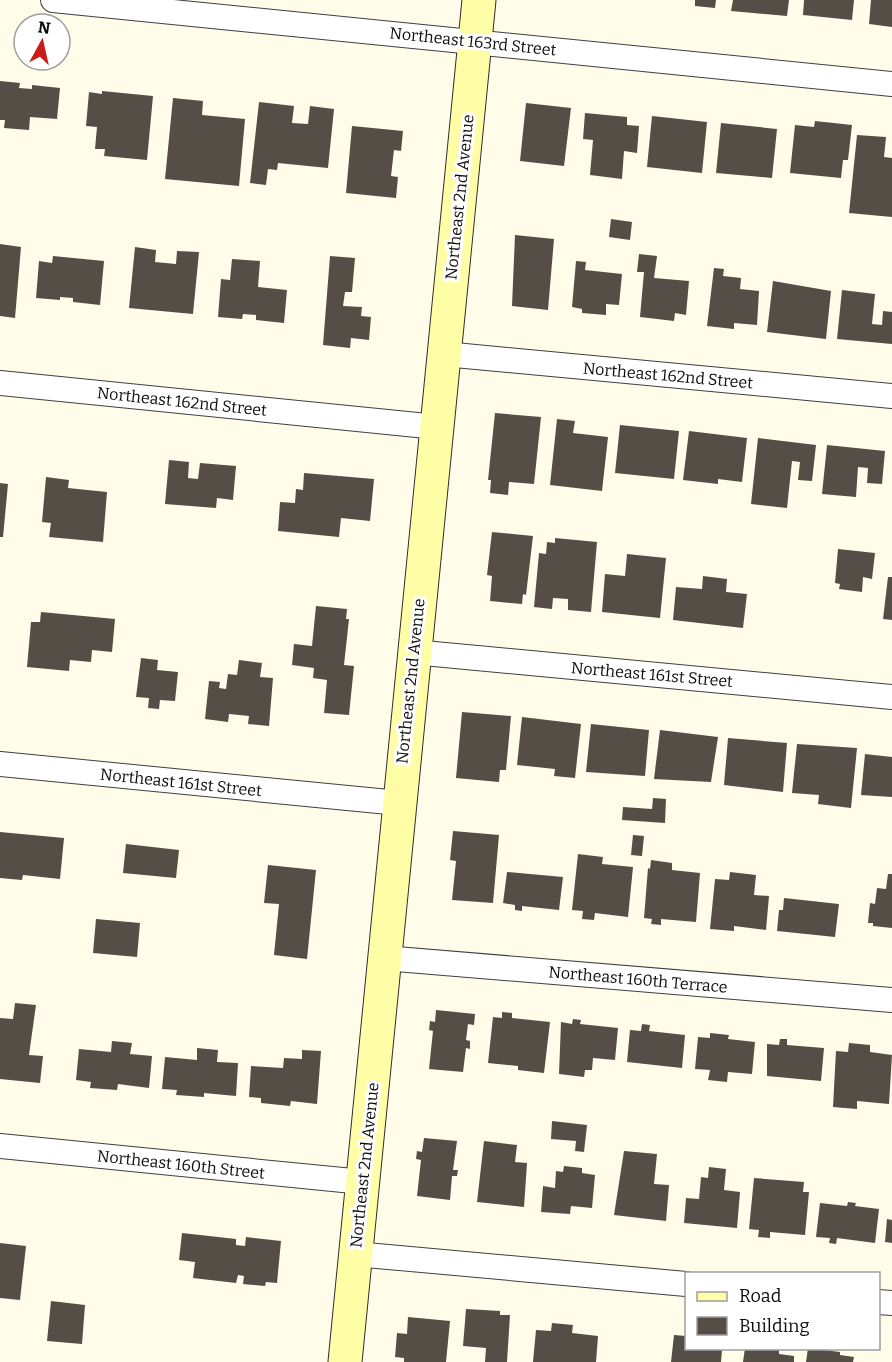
<svg xmlns="http://www.w3.org/2000/svg" width="892" height="1362" font-family="Bitter,serif">
	<style>
		.building { fill: #554e47 }
		.lines { fill: none; stroke-linecap: round; stroke-linejoin: round }
		.street-casing { stroke: #3f3f3f; stroke-width: 26 }
		.secondary-casing { stroke: #2e2e2e; stroke-width: 35 }
		.street { stroke: #fff; stroke-width: 24 }
		.secondary { stroke: #fffda5; stroke-width: 33 }
		.labels { text-anchor: middle; stroke-width: 6; stroke-linejoin: round; paint-order: stroke }
		.street-label { font-size: 16px; fill: #0c0c0c; stroke: #fff }
	</style>
	<rect width="100%" height="100%" fill="#fffdea"/>
	<g class="building">
		<polygon points="695,0 716,0 715,8 695,6"/>
		<polygon points="733,0 789,0 787,16 731,11"/>
		<polygon points="804,0 854,0 852,20 803,15"/>
		<polygon points="871,0 892,0 892,27 869,24"/>
		<polygon points="0,81 20,83 19,88 32,89 32,85 60,88 57,119 30,117 29,130 4,128 5,120 0,120"/>
		<polygon points="102,91 153,96 147,160 104,156 105,149 95,149 97,127 86,126 89,92 102,94"/>
		<polygon points="173,98 203,101 202,115 245,119 239,186 165,179"/>
		<polygon points="259,102 294,106 292,123 308,124 310,106 334,109 328,168 278,163 277,170 268,169 266,185 250,183"/>
		<polygon points="526,103 571,108 564,166 520,161"/>
		<polygon points="585,113 627,117 627,125 639,126 637,153 624,151 622,179 590,175 593,140 583,139"/>
		<polygon points="652,116 707,122 702,173 647,167"/>
		<polygon points="815,121 852,125 848,160 843,160 841,178 790,173 795,125 814,127"/>
		<polygon points="721,123 777,129 772,178 716,173"/>
		<polygon points="352,126 403,131 401,151 394,150 391,176 398,177 396,198 346,193"/>
		<polygon points="857,135 886,137 884,157 892,158 892,217 849,213"/>
		<polygon points="611,219 632,222 630,240 609,237"/>
		<polygon points="515,235 554,239 548,310 512,306"/>
		<polygon points="0,244 21,247 15,318 0,316"/>
		<polygon points="135,247 156,250 155,262 176,264 177,251 199,252 193,314 129,308"/>
		<polygon points="639,254 657,256 654,278 689,281 686,315 675,313 674,321 640,317 644,272 637,272"/>
		<polygon points="53,256 104,261 100,305 73,302 73,298 60,297 60,300 36,298 39,261 52,263"/>
		<polygon points="330,256 355,258 352,292 345,292 343,306 362,307 361,316 371,317 369,340 351,338 350,348 323,345"/>
		<polygon points="232,259 260,261 258,287 287,290 284,323 256,320 256,315 243,314 242,319 218,317 221,279 230,280"/>
		<polygon points="576,261 586,262 585,270 622,274 619,305 606,304 606,315 582,313 582,309 572,307"/>
		<polygon points="714,268 724,269 723,276 741,278 740,289 759,291 757,325 734,323 734,329 707,326"/>
		<polygon points="773,281 831,291 826,339 767,332"/>
		<polygon points="842,290 875,294 872,324 882,325 883,311 892,312 892,344 837,339"/>
		<polygon points="495,413 541,417 534,484 509,482 508,495 490,493 491,480 488,480"/>
		<polygon points="557,419 575,421 573,433 608,437 602,491 550,485"/>
		<polygon points="620,425 679,431 674,479 615,473"/>
		<polygon points="689,431 747,438 742,482 718,479 718,484 683,480"/>
		<polygon points="758,438 816,445 812,481 798,480 800,462 792,461 787,508 751,504"/>
		<polygon points="827,445 885,451 882,484 867,483 868,468 858,467 856,497 822,494"/>
		<polygon points="169,460 189,462 188,478 198,479 200,463 236,466 233,500 217,498 216,508 165,504"/>
		<polygon points="304,473 374,479 370,521 341,518 339,537 278,531 280,502 295,503 296,489 303,490"/>
		<polygon points="46,477 69,480 68,488 107,492 103,542 49,537 51,523 42,522"/>
		<polygon points="0,483 8,484 3,537 0,537"/>
		<polygon points="492,532 533,536 526,595 523,594 522,604 490,601 492,576 487,575"/>
		<polygon points="555,538 597,542 591,612 568,610 568,599 553,598 552,609 534,607 539,553 546,554 547,542 555,543"/>
		<polygon points="838,549 875,553 872,579 863,577 862,592 839,589 840,584 835,583"/>
		<polygon points="627,554 666,558 660,618 602,612 605,574 625,576"/>
		<polygon points="703,576 727,579 726,592 747,594 743,628 673,620 676,587 702,589"/>
		<polygon points="888,577 892,577 892,620 883,619"/>
		<polygon points="316,606 347,609 346,619 349,619 344,665 354,666 349,715 324,713 327,680 313,678 314,668 292,665 294,644 312,646"/>
		<polygon points="41,612 115,619 112,652 92,650 91,662 70,660 69,671 27,667 31,622 40,622"/>
		<polygon points="141,658 158,660 157,670 178,672 175,701 160,700 159,709 148,708 149,698 136,697"/>
		<polygon points="239,660 262,663 260,677 273,678 269,726 248,724 249,716 229,714 228,722 205,719 209,681 220,682 219,688 226,689 228,674 237,675"/>
		<polygon points="462,712 511,716 506,770 500,770 499,782 456,778"/>
		<polygon points="522,717 581,724 575,778 554,776 555,769 517,765"/>
		<polygon points="591,724 649,730 645,776 586,772"/>
		<polygon points="660,730 718,737 711,782 654,779"/>
		<polygon points="728,738 787,743 783,792 724,785"/>
		<polygon points="797,744 857,748 851,808 818,804 819,795 792,793"/>
		<polygon points="865,754 892,757 892,797 861,795"/>
		<polygon points="653,798 666,799 665,823 622,820 623,807 652,809"/>
		<polygon points="453,831 499,835 493,903 452,900 456,861 450,860"/>
		<polygon points="0,832 64,838 60,879 23,875 22,880 0,878"/>
		<polygon points="633,835 644,836 642,856 631,855"/>
		<polygon points="126,844 179,850 176,878 123,873"/>
		<polygon points="578,854 603,857 602,864 633,867 628,917 595,913 594,920 582,919 583,911 572,910"/>
		<polygon points="651,860 672,863 672,870 700,873 696,922 661,919 661,925 651,924 652,919 644,918 648,868 650,869"/>
		<polygon points="268,865 316,870 307,959 274,955 279,904 264,903"/>
		<polygon points="507,872 563,877 559,910 522,906 522,911 515,910 515,905 503,903"/>
		<polygon points="730,872 756,875 754,895 769,896 766,930 734,926 734,931 710,929 715,879 729,880"/>
		<polygon points="888,874 892,874 892,928 873,926 873,923 868,923 870,903 875,904 877,888 886,889"/>
		<polygon points="784,898 839,904 835,937 777,931 779,910 783,910"/>
		<polygon points="96,919 140,923 137,957 93,953"/>
		<polygon points="15,1003 36,1005 29,1055 43,1056 40,1083 0,1079 0,1018 13,1019"/>
		<polygon points="436,1010 475,1014 474,1025 468,1024 466,1040 470,1041 470,1049 466,1048 463,1072 429,1069 433,1031 429,1030 430,1021 435,1022"/>
		<polygon points="502,1012 512,1013 512,1018 550,1022 544,1073 518,1070 518,1066 488,1063 493,1017 502,1018"/>
		<polygon points="573,1019 581,1020 580,1024 618,1028 615,1060 593,1058 592,1070 585,1070 584,1077 559,1074 561,1022 572,1024"/>
		<polygon points="642,1024 650,1025 649,1031 685,1035 682,1068 627,1062 630,1030 641,1031"/>
		<polygon points="710,1033 729,1035 728,1039 755,1042 752,1074 728,1072 727,1082 708,1080 710,1070 695,1069 698,1037 710,1038"/>
		<polygon points="780,1039 787,1039 787,1045 824,1048 821,1081 767,1076 767,1044 779,1045"/>
		<polygon points="112,1041 132,1043 130,1054 152,1056 149,1088 118,1084 117,1090 90,1088 91,1082 76,1080 79,1049 111,1052"/>
		<polygon points="849,1043 870,1045 870,1052 892,1055 889,1104 857,1101 857,1109 833,1107 836,1051 848,1052"/>
		<polygon points="197,1048 218,1050 217,1062 238,1063 236,1096 204,1093 204,1097 176,1095 177,1090 162,1089 165,1057 197,1060"/>
		<polygon points="302,1050 321,1051 317,1104 291,1101 290,1106 261,1103 261,1098 249,1097 251,1066 283,1068 284,1058 302,1059"/>
		<polygon points="552,1121 587,1125 584,1152 575,1151 576,1141 551,1139"/>
		<polygon points="424,1138 457,1141 453,1170 458,1170 457,1176 452,1176 450,1200 417,1196 421,1160 416,1159 417,1151 422,1152"/>
		<polygon points="484,1141 517,1145 515,1162 527,1163 524,1207 477,1202"/>
		<polygon points="624,1151 657,1154 654,1184 669,1185 666,1221 614,1215"/>
		<polygon points="564,1166 582,1168 582,1173 595,1175 592,1208 571,1206 570,1214 541,1212 543,1186 555,1188 556,1171 563,1172"/>
		<polygon points="709,1167 726,1169 724,1190 740,1192 737,1228 684,1223 686,1198 699,1199 701,1177 708,1178"/>
		<polygon points="754,1178 804,1182 803,1192 809,1192 805,1235 770,1232 770,1238 758,1237 759,1230 749,1229"/>
		<polygon points="848,1202 856,1203 855,1206 879,1209 875,1243 837,1238 836,1244 829,1243 830,1238 816,1237 820,1203 847,1206"/>
		<polygon points="887,1219 892,1220 892,1243 885,1242"/>
		<polygon points="182,1233 236,1239 236,1245 245,1246 246,1237 281,1241 277,1283 266,1282 265,1286 243,1284 244,1276 238,1275 236,1283 193,1278 195,1262 179,1260"/>
		<polygon points="0,1243 26,1246 20,1300 0,1298"/>
		<polygon points="51,1301 85,1305 82,1344 47,1341"/>
		<polygon points="466,1309 500,1311 500,1315 510,1315 507,1362 485,1362 486,1348 463,1346"/>
		<polygon points="408,1317 450,1321 446,1362 404,1362 404,1358 395,1357 397,1333 407,1334"/>
		<polygon points="552,1323 573,1325 572,1333 598,1336 596,1362 533,1362 536,1330 551,1331"/>
		<polygon points="674,1335 686,1336 686,1348 722,1350 721,1362 671,1362"/>
		<polygon points="745,1348 779,1348 779,1354 794,1356 794,1362 743,1362"/>
		<polygon points="808,1348 840,1352 840,1355 854,1357 853,1362 806,1362"/>
	</g>
	<g class="lines">
		<g class="street-casing">
			<g id="street">
				<polyline points="53,0 892,84"/>
				<polyline points="444,354 892,396"/>
				<polyline points="0,383 437,427"/>
				<polyline points="413,652 892,697"/>
				<polyline points="0,764 399,803"/>
				<polyline points="384,958 892,1000"/>
				<polyline points="0,1146 363,1182"/>
				<polyline points="355,1254 686,1284"/>
				<polyline points="878,1302 892,1303"/>
			</g>
		</g>
		<g class="secondary-casing">
			<polyline id="secondary" points="345,1362 479,0"/>
		</g>
		<use href="#street" class="street"/>
		<use href="#secondary" class="secondary"/>
	</g>
	<g class="labels">
		<g class="street-label">
			<text transform="translate(473 41) rotate(6)" y="6">Northeast 163rd Street</text>
			<text transform="translate(459 197) rotate(-84)" y="6">Northeast 2nd Avenue</text>
			<text transform="translate(668 375) rotate(5)" y="6">Northeast 162nd Street</text>
			<text transform="translate(182 401) rotate(6)" y="6">Northeast 162nd Street</text>
			<text transform="translate(652 674) rotate(5)" y="6">Northeast 161st Street</text>
			<text transform="translate(410 681) rotate(-84)" y="6">Northeast 2nd Avenue</text>
			<text transform="translate(181 782) rotate(6)" y="6">Northeast 161st Street</text>
			<text transform="translate(638 979) rotate(5)" y="6">Northeast 160th Terrace</text>
			<text transform="translate(181 1164) rotate(6)" y="6">Northeast 160th Street</text>
			<text transform="translate(364 1165) rotate(-84)" y="6">Northeast 2nd Avenue</text>
		</g>
	</g>
	<rect x="685" y="1272" width="195" height="78" fill="#ffffff" stroke="#9e9e9e" stroke-width="1.5"/>
	<rect x="697" y="1292" width="30" height="9" fill="#fffda5" stroke="#9e9e9e" stroke-width="1.5"/>
	<text x="739" y="1302" font-size="18" fill="#0c0c0c">Road</text>
	<rect x="697" y="1317" width="30" height="18" fill="#554e47" stroke="#9e9e9e" stroke-width="1.5"/>
	<text x="739" y="1332" font-size="18" fill="#0c0c0c">Building</text>
	<g transform="translate(42 42) rotate(8)"><circle r="28" fill="#ffffff" stroke="#9e9e9e" stroke-width="1.5"/>
	<path d="M0-4.5L10 22L0 15L-10 22Z" fill="#c81e17"/>
	<text y="-9" font-size="16" font-weight="bold" text-anchor="middle" fill="#0c0c0c">N</text>
	</g>
</svg>
